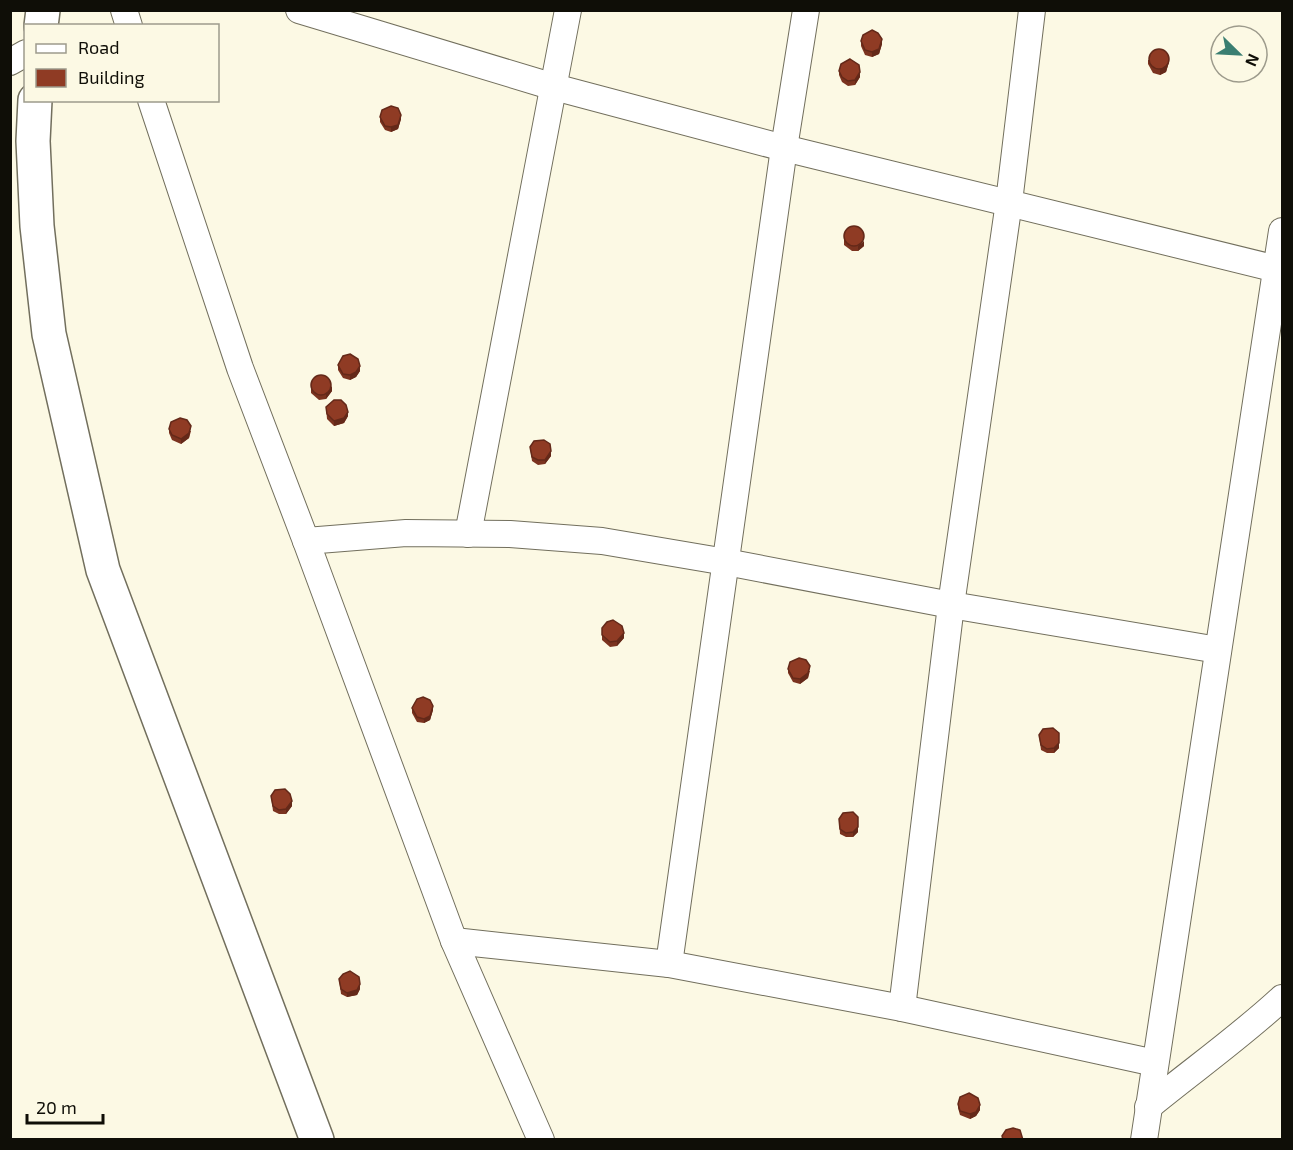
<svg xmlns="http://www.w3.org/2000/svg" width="1293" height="1150" font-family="'Exo 2',sans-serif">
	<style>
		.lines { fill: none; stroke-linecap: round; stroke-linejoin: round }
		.street-casing { stroke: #726f5d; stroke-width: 28 }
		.secondary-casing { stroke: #726f5d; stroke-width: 36 }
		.street { stroke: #fff; stroke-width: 26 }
		.secondary { stroke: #fff; stroke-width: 33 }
		.wall { fill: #7b331f }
		.shaded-wall { fill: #642919 }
		.building { fill: #8f3b24; stroke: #642919; stroke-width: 1.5 }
	</style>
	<rect width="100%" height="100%" fill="#fcf9e4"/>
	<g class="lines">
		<g class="street-casing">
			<g id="street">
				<polyline points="124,10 129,26"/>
				<polyline points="299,10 554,87 784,148 1277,269"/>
				<polyline points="10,62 26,53"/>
				<polyline points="151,100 240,368 306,541 454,941 541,1140"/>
				<polyline points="468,534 568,10"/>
				<polyline points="306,541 406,533 510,534 602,541 726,562 951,605 1218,650"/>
				<polyline points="454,941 669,964 902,1008 1155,1063"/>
				<polyline points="669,964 784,148 806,10"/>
				<polyline points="902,1008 951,605 1009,202 1032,10"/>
				<path d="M1148,1107C1193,1070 1240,1037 1282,998"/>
				<polyline points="1144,1140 1282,231"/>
			</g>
		</g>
		<g class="secondary-casing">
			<g id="secondary">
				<polyline points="41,26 43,10"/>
				<polyline points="35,100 33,141 37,226 49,334 103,570 317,1140"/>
			</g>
		</g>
		<use href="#street" class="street"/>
		<use href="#secondary" class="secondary"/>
	</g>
	<g class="wall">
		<polygon points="861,41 882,44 879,54 872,57 865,55 861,46"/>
		<polygon points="1148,60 1169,62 1166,72 1160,75 1153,73 1148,64"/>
		<polygon points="839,71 860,77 855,85 848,86 842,82 839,75"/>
		<polygon points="380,117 401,119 398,129 391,132 385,130 380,122"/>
		<polygon points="844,233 864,246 858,251 852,251 844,245"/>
		<polygon points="338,365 360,371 356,377 350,380 343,378 338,370"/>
		<polygon points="311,382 332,391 326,399 319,400 311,393"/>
		<polygon points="326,407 348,416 344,423 334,426 327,419"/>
		<polygon points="169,429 191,431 189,438 181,444 172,440 169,433"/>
		<polygon points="530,447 551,456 545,464 538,465 532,461"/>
		<polygon points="602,628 624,638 617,646 610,647 602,640"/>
		<polygon points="788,669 810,671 808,678 800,684 793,682 788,673"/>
		<polygon points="412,708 433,710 430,720 424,723 417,722 412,713"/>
		<polygon points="1039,735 1059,748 1054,753 1047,753 1041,750"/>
		<polygon points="271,796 292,806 286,814 279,814 273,811"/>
		<polygon points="839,819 858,832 853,837 846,837 840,834"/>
		<polygon points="339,979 360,989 357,995 347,997 341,994"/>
		<polygon points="958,1104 980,1110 976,1116 970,1119 960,1115 958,1108"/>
	</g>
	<g class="shaded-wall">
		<polygon points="882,39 882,44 879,54 872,57 872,52"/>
		<polygon points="1169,57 1169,62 1166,72 1160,75 1160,70"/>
		<polygon points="860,72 860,77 855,85 855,80"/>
		<polygon points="401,115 401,119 398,129 391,132 391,127"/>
		<polygon points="864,241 864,246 858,251 858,246"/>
		<polygon points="360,366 360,371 356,377 350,380 350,375"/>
		<polygon points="332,386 332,391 326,399 326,394"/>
		<polygon points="348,412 348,416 344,423 334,426 334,421"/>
		<polygon points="191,426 189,438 181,444 181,439"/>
		<polygon points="551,451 551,456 545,464 545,460"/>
		<polygon points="624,633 624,638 617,646 617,641"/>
		<polygon points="810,666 808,678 800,684 800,679"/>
		<polygon points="433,706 433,710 430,720 424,723 424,719"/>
		<polygon points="1059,743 1059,748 1054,753 1054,748"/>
		<polygon points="292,801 292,806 286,814 286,809"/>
		<polygon points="858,827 858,832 853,837 853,832"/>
		<polygon points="360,984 360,989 357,995 347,997 347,993"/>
		<polygon points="980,1105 980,1110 976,1116 970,1119 970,1114"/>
	</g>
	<g class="building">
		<polygon points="872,30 878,33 882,39 879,49 872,52 865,50 861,41 863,35"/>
		<circle cx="1159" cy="59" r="10"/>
		<polygon points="850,59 859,65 860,72 855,80 848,81 842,77 839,71 841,64"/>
		<polygon points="391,106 398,108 401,115 398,125 391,127 385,126 380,117 382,110"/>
		<circle cx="854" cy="236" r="10"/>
		<polygon points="350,354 358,359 360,366 356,372 350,375 343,374 338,365 343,356"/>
		<circle cx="321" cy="385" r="10"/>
		<polygon points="334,400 341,400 346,405 348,412 344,418 334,421 327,414 326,407"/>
		<polygon points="180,418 187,420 191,426 189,433 181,439 172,435 169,429 171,422"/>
		<polygon points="544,440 550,444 551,451 545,460 538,460 532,457 530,447 534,441"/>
		<polygon points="613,620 622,626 624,633 617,641 610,642 602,635 602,628 607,622"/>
		<polygon points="799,658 806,660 810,666 808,673 800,679 793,678 788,669 790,662"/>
		<polygon points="423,697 430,700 433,706 430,716 424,719 417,717 412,708 417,699"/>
		<polygon points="1053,728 1059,733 1059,743 1054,748 1047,749 1041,745 1039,735 1043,729"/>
		<polygon points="285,789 290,794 292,801 286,809 279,810 273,806 271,796 275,790"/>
		<polygon points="853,812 858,817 858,827 853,832 846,833 840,829 839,819 843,813"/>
		<polygon points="350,971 359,977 360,984 357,990 347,993 341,989 339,979 343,974"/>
		<polygon points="969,1093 978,1098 980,1105 976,1112 970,1114 960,1111 958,1104 960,1097"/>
		<polygon points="1013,1128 1020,1130 1023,1140 1003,1140 1002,1136 1006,1130"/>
	</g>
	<rect width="1293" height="1150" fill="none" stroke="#0f0e07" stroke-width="24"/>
	<rect x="24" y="24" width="195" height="78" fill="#fcf9e4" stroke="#9d9b8c" stroke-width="1.5"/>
	<rect x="36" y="44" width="30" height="9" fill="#ffffff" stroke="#9d9b8c" stroke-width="1.5"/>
	<text x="78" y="54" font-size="18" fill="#0f0e07">Road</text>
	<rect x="36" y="69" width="30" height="18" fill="#8f3b24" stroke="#9d9b8c" stroke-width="1.5"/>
	<text x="78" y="84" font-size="18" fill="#0f0e07">Building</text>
	<g transform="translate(1239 54) rotate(114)"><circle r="28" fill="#fcf9e4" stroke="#9d9b8c" stroke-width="1.5"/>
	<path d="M0-4.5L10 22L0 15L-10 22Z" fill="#3a7e71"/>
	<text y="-9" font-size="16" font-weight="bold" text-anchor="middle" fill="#0f0e07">N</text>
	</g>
	<path d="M27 1114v9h76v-9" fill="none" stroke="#0f0e07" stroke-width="3"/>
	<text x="36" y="1114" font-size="18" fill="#0f0e07" stroke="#fcf9e4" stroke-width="4.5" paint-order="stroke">20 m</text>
</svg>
